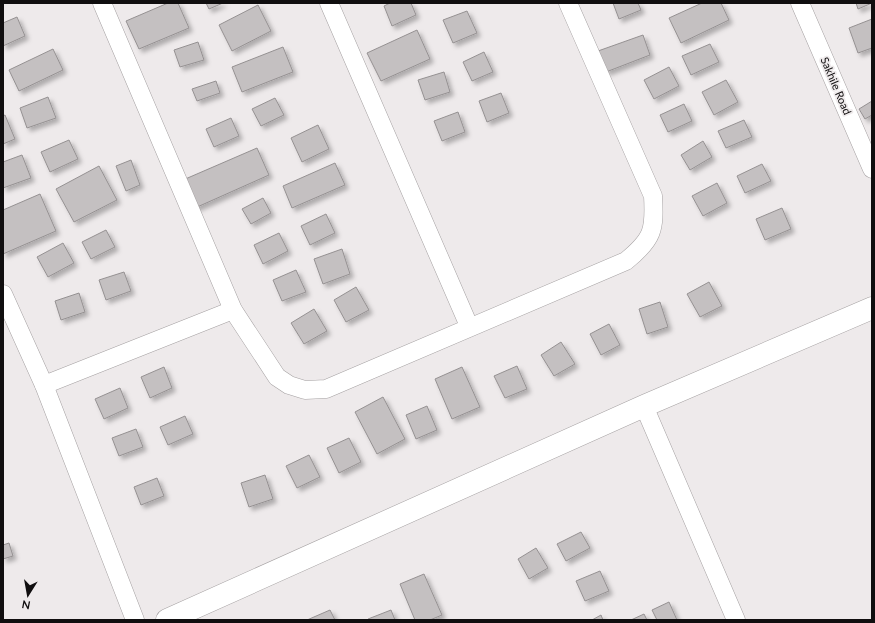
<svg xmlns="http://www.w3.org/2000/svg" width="875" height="623" font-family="Lato,sans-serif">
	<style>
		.building { fill: #c4c0c1; stroke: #959192; filter: url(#shadow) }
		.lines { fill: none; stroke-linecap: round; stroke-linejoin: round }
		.minor-casing { stroke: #a5a1a2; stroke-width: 19 }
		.tertiary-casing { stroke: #a5a1a2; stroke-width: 23 }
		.minor { stroke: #fff; stroke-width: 18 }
		.tertiary { stroke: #fff; stroke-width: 22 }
		.labels { text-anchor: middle; stroke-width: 3.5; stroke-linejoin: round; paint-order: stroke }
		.street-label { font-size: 11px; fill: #100e0f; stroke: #eeeaeb }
	</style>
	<defs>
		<filter id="shadow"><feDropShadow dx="3.5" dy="3.5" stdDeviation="2" flood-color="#0004"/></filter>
	</defs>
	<rect width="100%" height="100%" fill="#eeeaeb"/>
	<g class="building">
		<polygon points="168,3 178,3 189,28 139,49 126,21"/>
		<polygon points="206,3 223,3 209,9"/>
		<polygon points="390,3 411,3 416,15 392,26 384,6"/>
		<polygon points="613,3 638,3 641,10 619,19"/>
		<polygon points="702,3 721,3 729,20 681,43 669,18"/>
		<polygon points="856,3 872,3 858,9"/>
		<polygon points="258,5 271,31 232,51 219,25"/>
		<polygon points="467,11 477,33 453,43 443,20"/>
		<polygon points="17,17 25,36 3,46 3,23"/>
		<polygon points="872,19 872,48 858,53 849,28"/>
		<polygon points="417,30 430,59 381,81 367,53"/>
		<polygon points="643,35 650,55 606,72 598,51"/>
		<polygon points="198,42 204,60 180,67 174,50"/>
		<polygon points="710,44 719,62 691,75 682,56"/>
		<polygon points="283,47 293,72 242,92 232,67"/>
		<polygon points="53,49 63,70 19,91 9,70"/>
		<polygon points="484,52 493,72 472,81 463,62"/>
		<polygon points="669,67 679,86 654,99 644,80"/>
		<polygon points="444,72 450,92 425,100 418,80"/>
		<polygon points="726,80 738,102 714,115 702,92"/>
		<polygon points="216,81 220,93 197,101 192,89"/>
		<polygon points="501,93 509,113 487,122 479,101"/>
		<polygon points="48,97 56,118 27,128 20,108"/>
		<polygon points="275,98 284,115 261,126 252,109"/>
		<polygon points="872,101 872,115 865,119 859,109"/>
		<polygon points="684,104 692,121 668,132 660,115"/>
		<polygon points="458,112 465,132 442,141 434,121"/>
		<polygon points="5,115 15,139 3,144 3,116"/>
		<polygon points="231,118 239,136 214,147 206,129"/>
		<polygon points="744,120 752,137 726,148 718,131"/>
		<polygon points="318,125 329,149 302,162 291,138"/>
		<polygon points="69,140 78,159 50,172 41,152"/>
		<polygon points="703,141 712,157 690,170 681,155"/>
		<polygon points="257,148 269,175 195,208 183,180"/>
		<polygon points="22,155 31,178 3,188 3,162"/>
		<polygon points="131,160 140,185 126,191 116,166"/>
		<polygon points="335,163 345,185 292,208 283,186"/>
		<polygon points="762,164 771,181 745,193 737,176"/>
		<polygon points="99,166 117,200 74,222 56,189"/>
		<polygon points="717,183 727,203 703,216 692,196"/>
		<polygon points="40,194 56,231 3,254 3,210"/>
		<polygon points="263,198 271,213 251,224 242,209"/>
		<polygon points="782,208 791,229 765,240 756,219"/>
		<polygon points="326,214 335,233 310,245 301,226"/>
		<polygon points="106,230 115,247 91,259 82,242"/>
		<polygon points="279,233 288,251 263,264 254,245"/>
		<polygon points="63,243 74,263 48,277 37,257"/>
		<polygon points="342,249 350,274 323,284 314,259"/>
		<polygon points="296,270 306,292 282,301 273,280"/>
		<polygon points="124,272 131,291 106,300 99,280"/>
		<polygon points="709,282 722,306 700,317 687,294"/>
		<polygon points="356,287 369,310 346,322 334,300"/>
		<polygon points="79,293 85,312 61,320 55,301"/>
		<polygon points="660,302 668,327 647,334 639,309"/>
		<polygon points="314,309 327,331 304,344 291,323"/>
		<polygon points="609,324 620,345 601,355 590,334"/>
		<polygon points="561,342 575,364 554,376 541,355"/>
		<polygon points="517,366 527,389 505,398 494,376"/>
		<polygon points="164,367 172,388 150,398 141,377"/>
		<polygon points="462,367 480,407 452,419 435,379"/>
		<polygon points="120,388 128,408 104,419 95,399"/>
		<polygon points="383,397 405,439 377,454 355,412"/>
		<polygon points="427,406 437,430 416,439 406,415"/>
		<polygon points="185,416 193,434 168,445 160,427"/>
		<polygon points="136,429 143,447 119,456 112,438"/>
		<polygon points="349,438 361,462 339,473 327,448"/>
		<polygon points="309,455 320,477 297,488 286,466"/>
		<polygon points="265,475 273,499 249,507 241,483"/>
		<polygon points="157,478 164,496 141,505 134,487"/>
		<polygon points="581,532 590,548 566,561 557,544"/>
		<polygon points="9,543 13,556 3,559 3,545"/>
		<polygon points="536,548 548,568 529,579 518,559"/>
		<polygon points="600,571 609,591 585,601 576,581"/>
		<polygon points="424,574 442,615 430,620 415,620 400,584"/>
		<polygon points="669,602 677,620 657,620 652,610"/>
		<polygon points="330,610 335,620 307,620"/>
		<polygon points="391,610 395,620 368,620 368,619"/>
		<polygon points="644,614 647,620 631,620"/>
		<polygon points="601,615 603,620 592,620"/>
	</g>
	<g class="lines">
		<g class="minor-casing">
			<g id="minor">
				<path d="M102,3L233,310L277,377L289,385L305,390L326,389L626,261C653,239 655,230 653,196L568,3"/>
				<polyline points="329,3 469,326"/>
				<polyline points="800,3 872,169"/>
				<polyline points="3,294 44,385 135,620"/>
				<polyline points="44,385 233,310"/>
				<polyline points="644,406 736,620"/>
			</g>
		</g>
		<g class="tertiary-casing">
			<polyline id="tertiary" points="167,620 644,406 872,308"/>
		</g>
		<use href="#minor" class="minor"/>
		<use href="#tertiary" class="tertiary"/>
	</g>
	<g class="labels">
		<g class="street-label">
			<text transform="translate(836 86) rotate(67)" y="4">Sakhile Road</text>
		</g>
	</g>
	<rect width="875" height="623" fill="none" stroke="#100e0f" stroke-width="8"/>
	<g transform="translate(28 595) rotate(191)" stroke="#eeeaeb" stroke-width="3" paint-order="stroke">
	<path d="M0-3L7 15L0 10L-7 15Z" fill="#100e0f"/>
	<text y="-6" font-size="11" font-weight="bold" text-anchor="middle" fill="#100e0f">N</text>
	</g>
</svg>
